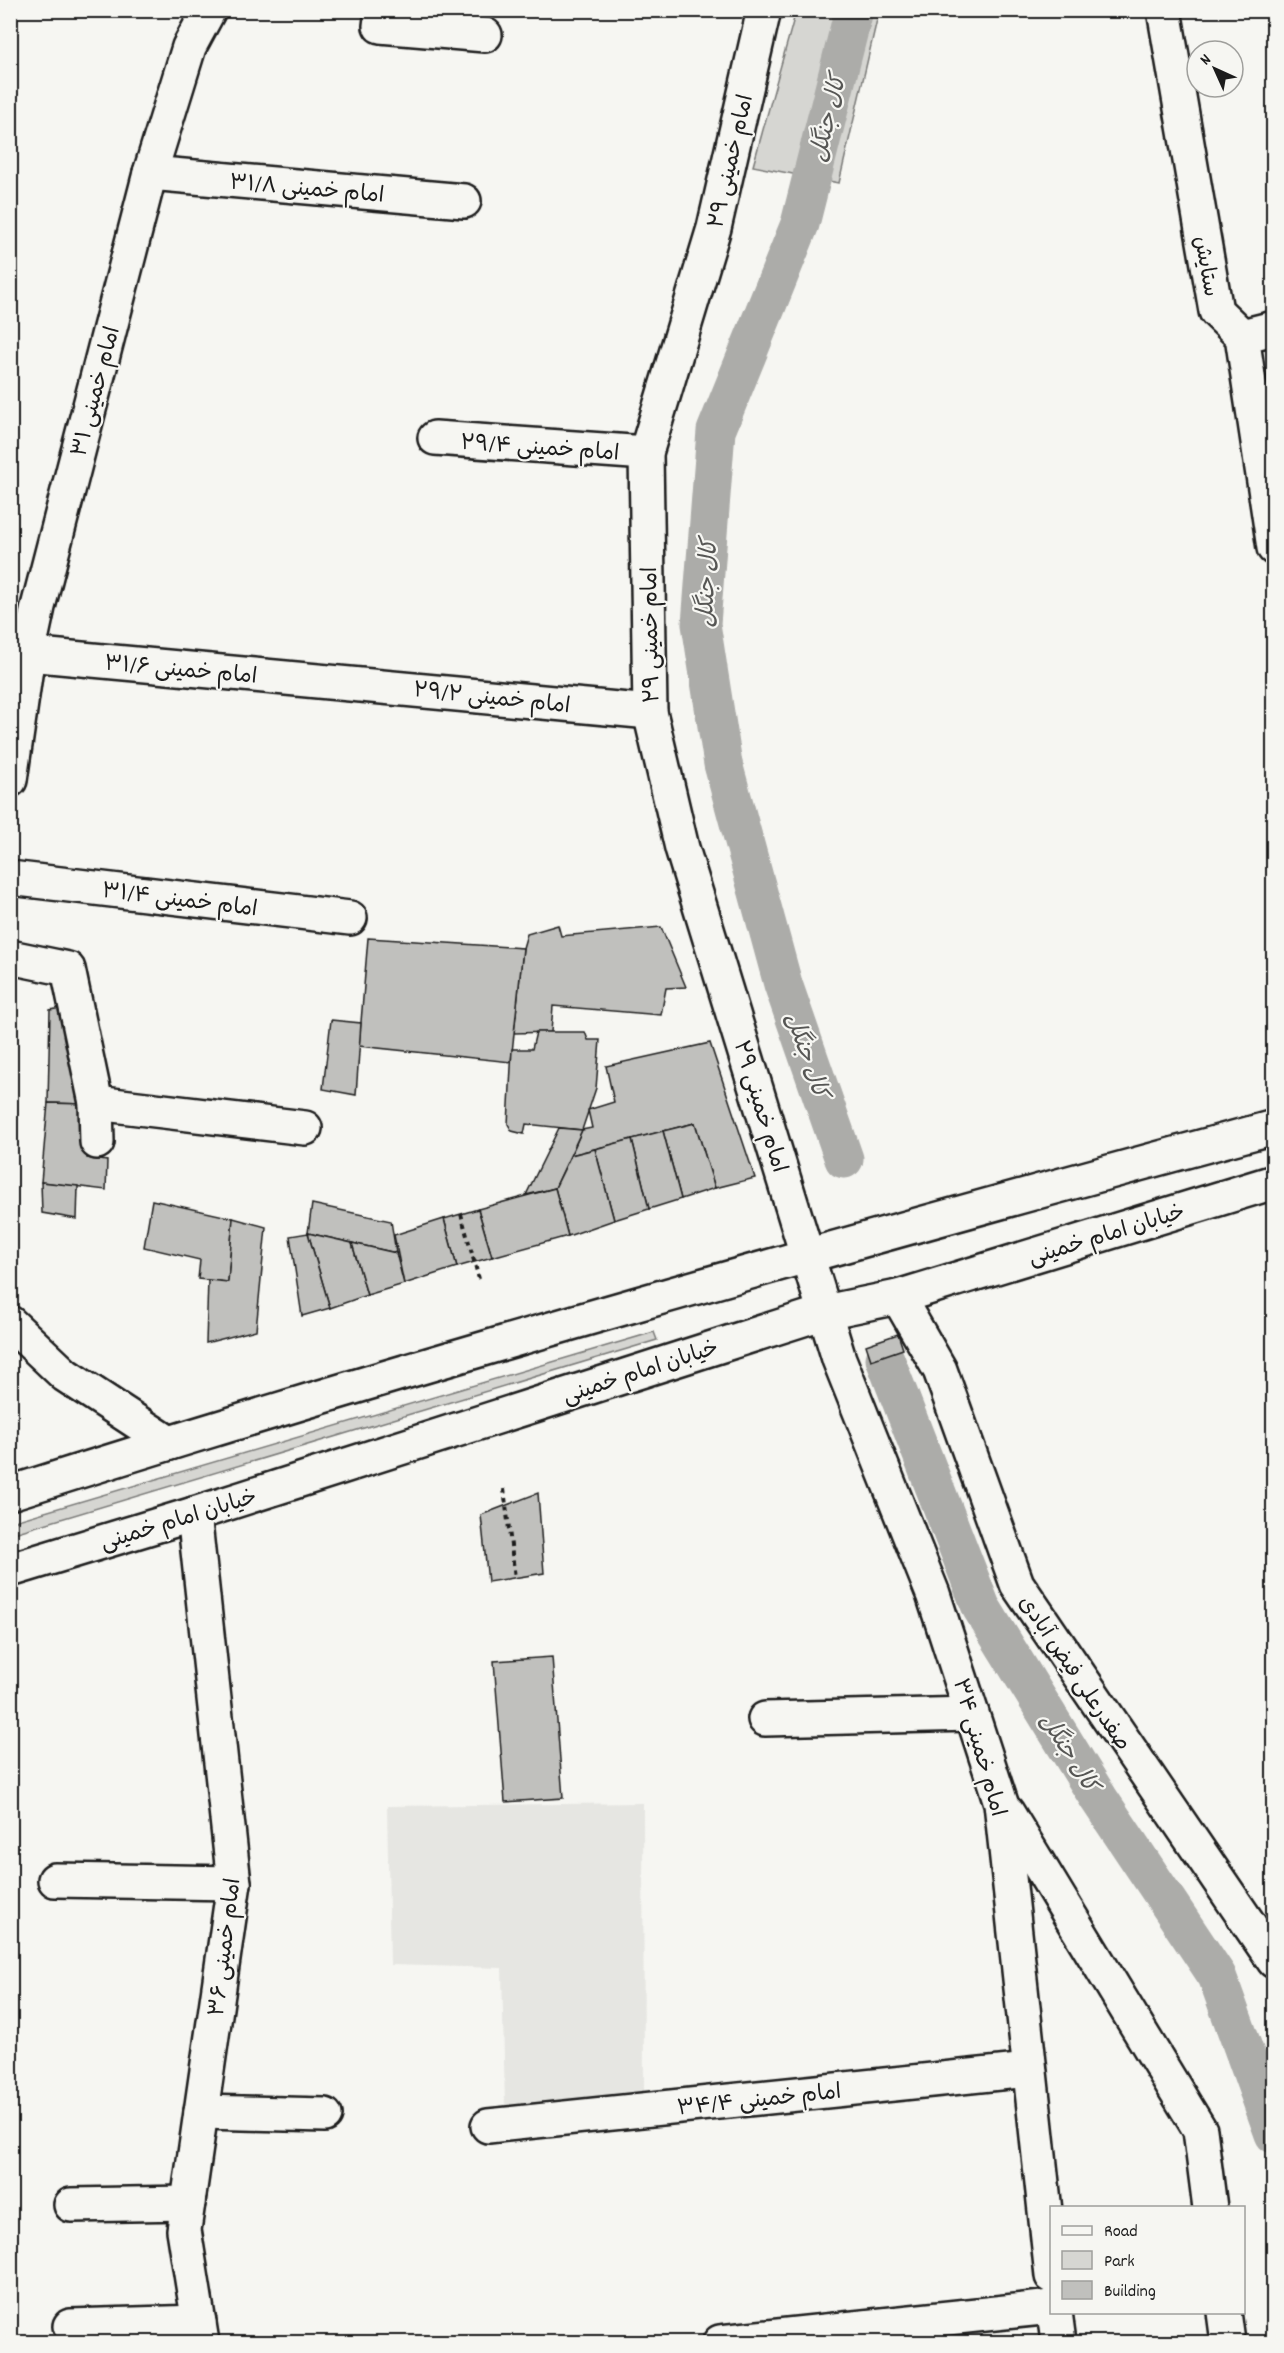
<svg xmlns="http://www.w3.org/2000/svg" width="1284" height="2353" font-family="Dekko,'Playpen Sans Arabic',sans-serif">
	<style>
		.built { fill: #e6e6e2 }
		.green { fill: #d6d6d2; stroke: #797977; stroke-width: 1.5 }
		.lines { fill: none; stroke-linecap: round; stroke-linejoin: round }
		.canal { stroke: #acaca9; stroke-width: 39 }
		.building { fill: #c0c0bd; stroke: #1c1c1c; stroke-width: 1.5 }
		.minor-casing { stroke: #1c1c1c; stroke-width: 38 }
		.major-casing { stroke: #1c1c1c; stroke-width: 38 }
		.path { stroke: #1c1c1c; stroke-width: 4; stroke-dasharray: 4.5 4.5; stroke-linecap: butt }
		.minor { stroke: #f6f6f2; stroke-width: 33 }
		.major { stroke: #f6f6f2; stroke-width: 33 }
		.labels { text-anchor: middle; stroke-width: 4.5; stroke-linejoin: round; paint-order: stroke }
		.street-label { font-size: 22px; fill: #1c1c1c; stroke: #f6f6f2 }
		.water-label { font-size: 24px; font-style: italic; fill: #565654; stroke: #f6f6f2 }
	</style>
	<rect width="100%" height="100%" fill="#f6f6f2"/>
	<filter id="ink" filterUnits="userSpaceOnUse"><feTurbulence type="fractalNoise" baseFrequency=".0167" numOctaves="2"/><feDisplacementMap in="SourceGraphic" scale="12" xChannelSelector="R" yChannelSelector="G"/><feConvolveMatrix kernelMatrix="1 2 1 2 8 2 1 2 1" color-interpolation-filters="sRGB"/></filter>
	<g filter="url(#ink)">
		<polygon class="built" points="643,1803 644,2100 505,2107 502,1968 390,1965 387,1806"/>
		<g class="green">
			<polygon points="796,11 879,11 839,183 753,166"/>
			<polygon points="654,1332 657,1340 11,1534 11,1522"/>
		</g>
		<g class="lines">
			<g class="canal">
				<polyline points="844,1159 783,984 723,764 701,624 716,431 800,224 854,10"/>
				<polyline points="885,1359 981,1607 1099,1799 1217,1976 1274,2134"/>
			</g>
		</g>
		<g class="building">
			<polygon points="558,925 561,936 661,927 686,987 666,988 661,1015 553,1006 551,1032 514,1033 523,948 527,934"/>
			<polygon points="368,938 523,948 511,1062 359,1046"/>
			<polygon points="67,1007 84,1104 48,1103 50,1010"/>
			<polygon points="331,1020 361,1023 356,1095 323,1089"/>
			<polygon points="536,1032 585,1032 588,1040 600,1040 596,1088 582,1130 526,1124 524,1134 512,1131 508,1124 512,1049 532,1049"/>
			<polygon points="710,1043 755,1178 715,1188 695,1123 571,1155 582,1130 592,1128 588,1110 614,1102 606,1066"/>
			<polygon points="48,1103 84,1104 87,1158 107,1161 106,1190 41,1182"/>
			<polygon points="695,1123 715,1188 681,1199 663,1131"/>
			<polygon points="559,1128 582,1130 555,1188 526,1195"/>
			<polygon points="663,1131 681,1199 649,1209 632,1139"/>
			<polygon points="632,1139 649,1209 614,1220 595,1149"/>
			<polygon points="595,1149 614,1220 568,1236 555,1188 571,1155"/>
			<polygon points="41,1182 78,1186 77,1219 42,1213"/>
			<polygon points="555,1188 568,1236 492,1257 478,1209"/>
			<polygon points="152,1200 233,1218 228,1282 198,1279 200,1260 144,1247"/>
			<polygon points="312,1204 391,1221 396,1253 308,1233"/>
			<polygon points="478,1209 492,1257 457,1267 444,1219"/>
			<polygon points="233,1218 266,1227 256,1330 206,1343 208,1280 228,1282"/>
			<polygon points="444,1219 457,1267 404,1284 394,1235"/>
			<polygon points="308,1233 352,1243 367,1295 330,1308"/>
			<polygon points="308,1233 330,1308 302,1316 290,1236"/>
			<polygon points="352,1243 396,1253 404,1284 367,1295"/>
			<polygon points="898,1334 903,1349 871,1360 866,1345"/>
			<polygon points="538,1493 544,1573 488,1582 481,1515"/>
			<polygon points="552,1657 563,1798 505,1802 494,1661"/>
		</g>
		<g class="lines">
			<g class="minor-casing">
				<g id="minor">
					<polyline points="382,10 380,26 485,35"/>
					<polyline points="764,10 714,228 646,453 650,712 682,848 839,1359 933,1594 1001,1803 1052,2276"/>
					<polyline points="1164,10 1216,311 1242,336 1274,548"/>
					<polyline points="150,173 464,201"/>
					<polyline points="1242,336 1274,328"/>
					<polyline points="435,438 646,453"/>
					<polyline points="28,654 650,712"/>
					<polyline points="10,780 28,654 38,607 150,173 189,47 209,10"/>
					<polyline points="10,878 350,918"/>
					<polyline points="10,957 68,969 96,1103 97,1142"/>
					<polyline points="96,1103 305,1128"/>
					<polyline points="898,1297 940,1370 1017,1584 1274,1961"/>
					<polyline points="10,1323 65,1375 169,1443"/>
					<polyline points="194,1514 234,1883 184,2230 202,2342"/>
					<polyline points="765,1719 972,1714"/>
					<polyline points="1007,1812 1200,2130 1210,2208"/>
					<polyline points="55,1880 234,1883"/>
					<polyline points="201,2112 325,2115"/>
					<polyline points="488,2126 1029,2070"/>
					<polyline points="71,2205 188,2203"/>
					<polyline points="1055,2312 1059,2342"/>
					<polyline points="1224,2312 1228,2342"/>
					<polyline points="70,2326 199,2322"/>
					<polyline points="720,2342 1052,2307"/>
				</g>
			</g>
			<g class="major-casing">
				<g id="major">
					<path d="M10,1493C428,1360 851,1242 1274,1127"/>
					<polyline points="10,1570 194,1514 825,1312 898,1297 1274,1182"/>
				</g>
			</g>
			<g class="path">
				<polyline points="461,1214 479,1279"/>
				<polyline points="504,1489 515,1578"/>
			</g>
			<use href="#minor" class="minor"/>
			<use href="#major" class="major"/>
		</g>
	</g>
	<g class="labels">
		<g class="street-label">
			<text transform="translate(729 161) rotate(-77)" y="8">امام خمینی ۲۹</text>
			<text transform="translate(307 187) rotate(5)" y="8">امام خمینی ۳۱/۸</text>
			<text transform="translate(1208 266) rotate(80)" y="8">ستایش</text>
			<text transform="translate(94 391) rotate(-75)" y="8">امام خمینی ۳۱</text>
			<text transform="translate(540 446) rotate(4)" y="8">امام خمینی ۲۹/۴</text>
			<text transform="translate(649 635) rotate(-91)" y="8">امام خمینی ۲۹</text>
			<text transform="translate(181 668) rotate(5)" y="8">امام خمینی ۳۱/۶</text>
			<text transform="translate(492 696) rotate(6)" y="8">امام خمینی ۲۹/۲</text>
			<text transform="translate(180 898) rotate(7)" y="8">امام خمینی ۳۱/۴</text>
			<text transform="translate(762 1106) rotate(73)" y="8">امام خمینی ۲۹</text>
			<text transform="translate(1106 1233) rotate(-17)" y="8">خیابان امام خمینی</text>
			<text transform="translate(640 1370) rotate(-18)" y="8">خیابان امام خمینی</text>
			<text transform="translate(178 1518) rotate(-17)" y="8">خیابان امام خمینی</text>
			<text transform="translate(1076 1672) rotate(56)" y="8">صفدرعلی فیض آبادی</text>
			<text transform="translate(981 1747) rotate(74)" y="8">امام خمینی ۳۴</text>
			<text transform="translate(223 1947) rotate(-83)" y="8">امام خمینی ۳۶</text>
			<text transform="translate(759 2098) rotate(-6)" y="8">امام خمینی ۳۴/۴</text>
		</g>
		<g class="water-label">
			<text transform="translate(827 118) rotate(-76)" y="8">کال جنگل</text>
			<text transform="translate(706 583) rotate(-87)" y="8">کال جنگل</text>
			<text transform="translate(808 1055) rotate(71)" y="8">کال جنگل</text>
			<text transform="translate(1070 1752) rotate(58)" y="8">کال جنگل</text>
		</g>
	</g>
	<rect width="1284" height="2353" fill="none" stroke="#f6f6f2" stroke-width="36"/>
	<rect x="18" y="18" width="1248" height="2317" fill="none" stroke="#1c1c1c" stroke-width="2" filter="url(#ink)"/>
	<rect x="1050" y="2206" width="195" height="108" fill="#f6f6f2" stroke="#9f9f9c" stroke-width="1.5"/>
	<rect x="1062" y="2226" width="30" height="9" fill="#f6f6f2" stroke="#9f9f9c" stroke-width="1.5"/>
	<text x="1104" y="2236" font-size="18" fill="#1c1c1c">Road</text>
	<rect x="1062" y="2251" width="30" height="18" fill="#d6d6d2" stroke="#9f9f9c" stroke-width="1.5"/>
	<text x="1104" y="2266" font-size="18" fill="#1c1c1c">Park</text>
	<rect x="1062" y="2281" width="30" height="18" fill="#c0c0bd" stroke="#9f9f9c" stroke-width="1.5"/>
	<text x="1104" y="2296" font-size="18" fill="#1c1c1c">Building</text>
	<g transform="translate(1215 69) rotate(315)"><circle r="28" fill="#f6f6f2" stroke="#9f9f9c" stroke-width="1.5"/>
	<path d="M0-4.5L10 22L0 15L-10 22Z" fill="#1c1c1c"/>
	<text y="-9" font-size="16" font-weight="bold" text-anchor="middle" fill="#1c1c1c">N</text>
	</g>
</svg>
